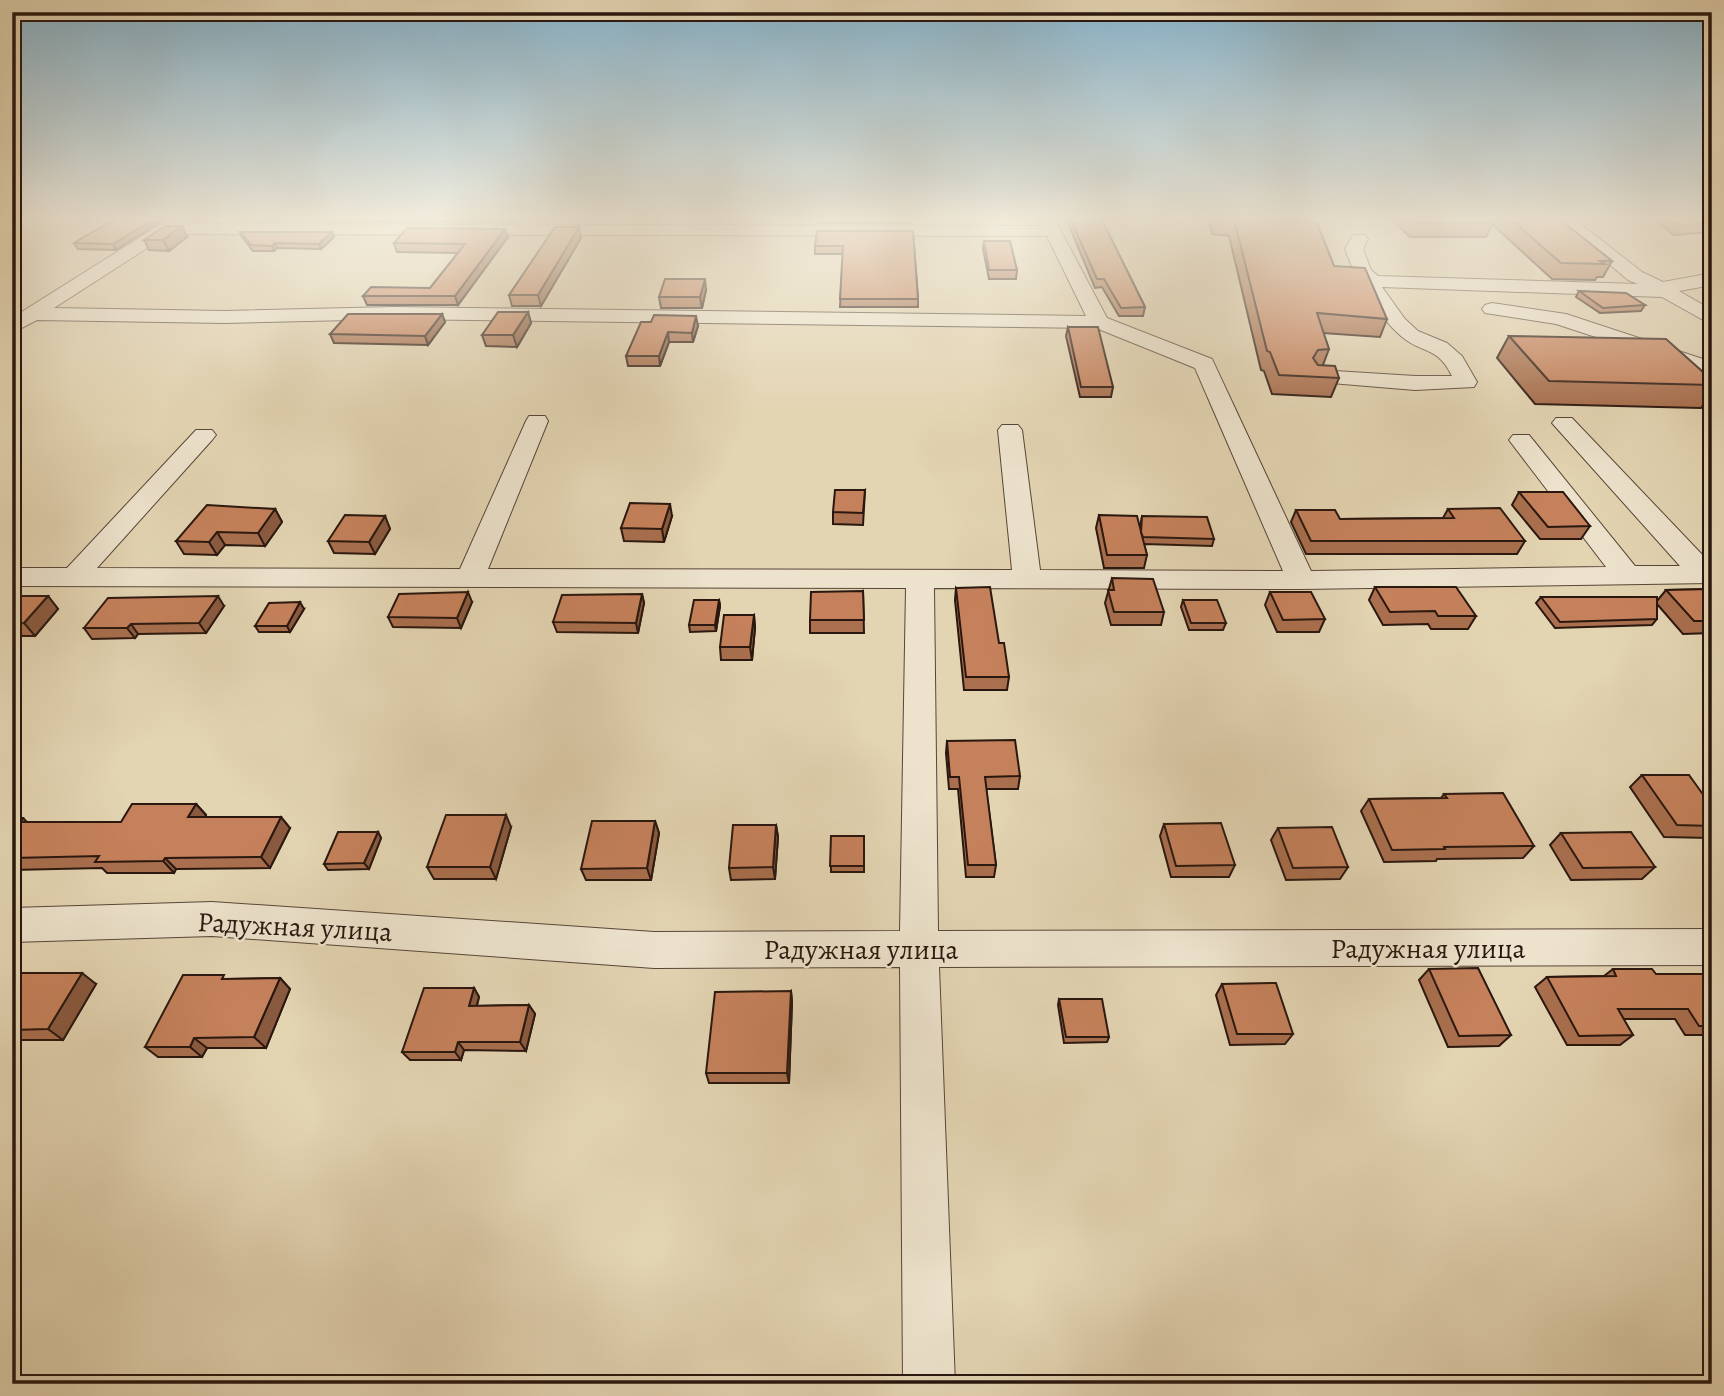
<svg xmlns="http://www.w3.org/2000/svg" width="1724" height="1396" font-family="Alegreya,serif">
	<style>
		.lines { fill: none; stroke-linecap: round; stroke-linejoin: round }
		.minor-casing { stroke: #584638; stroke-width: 2 }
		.minor { fill: #ede3cd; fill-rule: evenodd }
		.wall { fill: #a96f4e; stroke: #2a170f; stroke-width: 2 }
		.shaded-wall { fill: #8a5a40; stroke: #2a170f; stroke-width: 2 }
		.building { fill: #c5815b; stroke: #2a170f; stroke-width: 2 }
		.labels { text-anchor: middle; stroke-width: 5; stroke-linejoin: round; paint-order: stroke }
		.near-street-label { font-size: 28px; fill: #2a170f; stroke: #ede3cd }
	</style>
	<rect width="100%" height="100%" fill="#e3d4b2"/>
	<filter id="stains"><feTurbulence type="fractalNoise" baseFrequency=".00286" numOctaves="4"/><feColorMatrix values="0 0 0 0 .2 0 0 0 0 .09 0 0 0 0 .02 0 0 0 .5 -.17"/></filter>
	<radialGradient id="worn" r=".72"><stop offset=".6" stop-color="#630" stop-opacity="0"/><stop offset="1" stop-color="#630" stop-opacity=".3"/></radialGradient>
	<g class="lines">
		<g class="minor-casing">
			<g id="minor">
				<path d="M171,218H186L184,224L1042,226L1038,218H1054L1107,318L1212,359L1311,571L1606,567L1509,440L1513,435H1529L1635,566H1680L1552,423L1556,418H1572L1712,565V583L1301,589L934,588L938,931L1712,929V965L939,967L955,1384H903L900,967L654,968L212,936L12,942V908L212,902L654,932L900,931L906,588L12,586V568H67L196,430H212L216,435L212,440L97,568L460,569L526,421L529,416H545L548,421L488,569L1012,570L998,430L1002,425H1018L1022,430L1040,570L1283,571L1195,368L1096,328L394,319L225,323L37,320L12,333V318ZM169,234L1047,236L1086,316L394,307L225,311L54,308Z"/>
				<path d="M1555,218H1573L1642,272L1663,282L1712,273V285L1679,291L1712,310V325L1662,297L1382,287L1405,319L1418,331L1447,343L1462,356L1477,382L1474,387L1415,390L1319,382L1311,381L1308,376L1311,371L1319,370L1415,376H1452C1437,345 1421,354 1401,336C1385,323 1375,304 1364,287V282L1354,272L1345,249L1353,235H1365L1368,239L1363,249L1371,270L1378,276L1638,284L1628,280Z"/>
				<polygon points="1492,303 1566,314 1712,362 1712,375 1556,324 1485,313 1482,309 1485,305"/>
			</g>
		</g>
		<use href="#minor" class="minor"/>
	</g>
	<g class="wall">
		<polygon points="117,218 116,250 78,249 74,243"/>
		<polygon points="189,218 212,218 207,221 191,221"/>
		<polygon points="227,218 522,218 519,222 230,221"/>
		<rect x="819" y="218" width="92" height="5"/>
		<polygon points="1066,218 1101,218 1145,307 1143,316 1119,316 1102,287 1095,288"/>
		<polygon points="1208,218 1315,218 1334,266 1387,319 1380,337 1323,333 1329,349 1323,365 1339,378 1331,397 1272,394 1264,371 1261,370 1229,236 1212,234"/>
		<polygon points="1390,218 1488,218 1491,220 1492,218 1558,218 1612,261 1603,277 1597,277 1595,280 1552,279 1492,224 1486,237 1410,237"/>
		<polygon points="1654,218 1712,218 1712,232 1673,235"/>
		<polygon points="913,231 918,299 918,307 840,307 843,254 815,254 815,246"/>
		<polygon points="240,232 332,232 334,237 321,249 277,248 274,251 253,251 242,237"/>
		<polygon points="187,237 169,251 149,250 144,240"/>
		<polygon points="508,237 458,305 367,305 363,296 430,288 458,253 397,252 394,243"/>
		<polygon points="581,238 541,306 512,306 509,295"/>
		<polygon points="984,241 1017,270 1016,279 989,279 983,249"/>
		<polygon points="706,290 702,308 661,308 659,297"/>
		<polygon points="1579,291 1645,305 1641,311 1600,313 1576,297"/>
		<polygon points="528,312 531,323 517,347 486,346 482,335"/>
		<polygon points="442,314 445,322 428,345 334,343 330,334"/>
		<polygon points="651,322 698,326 693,342 669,342 660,366 628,366 626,356"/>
		<polygon points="1068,327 1113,387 1111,397 1080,397 1066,336"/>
		<polygon points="1509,336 1712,380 1712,393 1701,408 1535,404 1497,358"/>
		<polygon points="865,490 863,525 833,524 833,512"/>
		<polygon points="1519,492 1590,526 1581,539 1540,539 1512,505"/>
		<polygon points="275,509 282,522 265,546 225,545 217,555 184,554 176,541"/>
		<polygon points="1448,509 1525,541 1517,554 1306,554 1291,522 1296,510 1340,519 1443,518"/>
		<polygon points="1099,515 1140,527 1142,516 1214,539 1212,546 1144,544 1147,555 1144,568 1104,568 1096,528"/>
		<polygon points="385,516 390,529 375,554 334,553 328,541"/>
		<polygon points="672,516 664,542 624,541 621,528"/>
		<polygon points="1112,578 1164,612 1161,625 1111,625 1105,603"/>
		<polygon points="1375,587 1476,616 1468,629 1431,629 1428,624 1383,625 1369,600"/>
		<polygon points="956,588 999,643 1009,677 1007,690 964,690 955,600"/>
		<polygon points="1712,589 1712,633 1683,634 1657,604 1657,619 1652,625 1555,628 1536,603 1541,597 1657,601 1666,590"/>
		<polygon points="863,591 864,633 810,633 810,620"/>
		<polygon points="1270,592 1325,619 1319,632 1277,632 1265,605"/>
		<polygon points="642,594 644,603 638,633 557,632 553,622"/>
		<polygon points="48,596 58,609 35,636 12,636 12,600"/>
		<polygon points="719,600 720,606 716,631 690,632 689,625"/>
		<polygon points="1183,600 1226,623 1223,630 1189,630 1181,607"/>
		<polygon points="472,602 461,628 393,627 388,617"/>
		<polygon points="224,606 206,633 138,634 135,638 92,639 84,628"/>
		<polygon points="304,609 290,632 259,632 255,626"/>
		<polygon points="754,615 755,628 752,660 721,660 720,647"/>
		<polygon points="947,741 1020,776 1018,789 986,789 996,865 994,877 966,877 958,789 949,789 946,753"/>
		<polygon points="1642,775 1712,807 1711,838 1664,837 1630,787"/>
		<polygon points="1444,794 1534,846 1523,858 1437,859 1436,861 1384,862 1361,811 1369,799 1441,798"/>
		<polygon points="196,804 206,815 205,817 290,828 270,868 176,869 174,873 107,873 102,868 12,870 12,818 23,818 27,822 121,822"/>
		<polygon points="655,821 659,833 651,880 586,880 581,869"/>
		<polygon points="1164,824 1235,865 1229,877 1171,877 1160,836"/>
		<polygon points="776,825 778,837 775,879 731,880 729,868"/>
		<polygon points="511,827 496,879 434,879 427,867"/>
		<polygon points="1278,828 1348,867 1340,879 1286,880 1271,840"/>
		<polygon points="378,832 381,838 369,869 328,870 324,864"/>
		<polygon points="1561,833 1655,867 1642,879 1571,880 1550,845"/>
		<rect x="831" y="836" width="33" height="36"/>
		<polygon points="1429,969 1511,1035 1499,1046 1448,1047 1419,980"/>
		<polygon points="1613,969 1656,974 1712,974 1712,1035 1685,1035 1675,1019 1623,1019 1633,1035 1620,1045 1567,1045 1535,987 1547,977 1604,976"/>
		<polygon points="280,978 290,989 266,1048 207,1048 202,1057 158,1057 145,1047 229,979"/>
		<polygon points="12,981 96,984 63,1040 12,1040"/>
		<polygon points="1222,984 1293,1034 1285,1044 1230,1045 1216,995"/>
		<polygon points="474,988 479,997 477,1006 529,1005 535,1014 526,1051 464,1050 461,1060 410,1060 402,1052"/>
		<polygon points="791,991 792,1002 789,1083 709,1083 706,1073"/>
		<polygon points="1059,999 1109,1037 1107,1042 1064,1043 1058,1005"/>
	</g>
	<g class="shaded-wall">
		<polygon points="155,218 167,218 116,250 113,244"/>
		<polygon points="182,226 187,237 169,251 163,240"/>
		<polygon points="579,227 581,238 541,306 538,295"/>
		<polygon points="505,229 508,237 458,305 455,296"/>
		<polygon points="332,232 334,237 321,249 319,244"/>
		<polygon points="275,243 277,248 274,251 272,246"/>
		<polygon points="705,279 706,290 702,308 700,297"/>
		<polygon points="528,312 531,323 517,347 513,335"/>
		<polygon points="442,314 445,322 428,345 425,336"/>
		<polygon points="696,316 698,326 693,342 692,333"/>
		<polygon points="668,332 669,342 660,366 659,356"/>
		<polygon points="670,504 672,516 664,542 662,529"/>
		<polygon points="275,509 282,522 265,546 258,533"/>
		<polygon points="385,516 390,529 375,554 369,542"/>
		<polygon points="217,532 225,545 217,555 209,542"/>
		<polygon points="468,592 472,602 461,628 457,618"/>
		<polygon points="642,594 644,603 638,633 636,623"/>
		<polygon points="48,596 58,609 35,636 24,623"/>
		<polygon points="218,596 224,606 206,633 199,623"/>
		<polygon points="719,600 720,606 716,631 715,625"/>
		<polygon points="300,602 304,609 290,632 287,626"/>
		<polygon points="754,615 755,628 752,660 750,647"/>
		<polygon points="131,624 138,634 135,638 127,628"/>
		<polygon points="196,804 206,815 198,829 188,817"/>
		<polygon points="506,815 511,827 496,879 490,867"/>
		<polygon points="281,817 290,828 270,868 261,857"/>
		<polygon points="655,821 659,833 651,880 647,868"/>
		<polygon points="776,825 778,837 775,879 773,867"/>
		<polygon points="378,832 381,838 369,869 364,863"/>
		<polygon points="165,858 176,869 174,873 163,861"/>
		<polygon points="82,973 96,984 63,1040 48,1029"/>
		<polygon points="280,978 290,989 266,1048 254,1037"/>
		<polygon points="474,988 479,997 474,1015 469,1006"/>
		<polygon points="791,991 792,1002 789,1083 787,1073"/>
		<polygon points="529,1005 535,1014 526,1051 520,1042"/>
		<polygon points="194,1038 207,1048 202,1057 190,1047"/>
		<polygon points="458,1042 464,1050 461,1060 455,1052"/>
	</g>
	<g class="building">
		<polygon points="117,218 155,218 113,244 74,243"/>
		<polygon points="1070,218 1101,218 1145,307 1121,308 1104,279 1097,279"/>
		<polygon points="1218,218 1315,218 1334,266 1365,268 1387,319 1317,313 1329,349 1318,350 1313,358 1318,365 1335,366 1339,378 1279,375 1270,352 1267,351 1234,219"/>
		<polygon points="1411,218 1488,218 1493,222 1416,223"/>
		<polygon points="1509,218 1558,218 1612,261 1600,261 1605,264 1561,263"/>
		<polygon points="1670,218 1712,218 1712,223 1679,226"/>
		<polygon points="165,226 182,226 163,240 144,240"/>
		<polygon points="555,227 579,227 538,295 509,295"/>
		<polygon points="407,228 505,229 455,296 363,296 371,287 430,288 465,244 394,243"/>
		<polygon points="817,231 913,231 918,299 840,299 843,246 815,246"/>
		<polygon points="240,232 332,232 319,244 275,243 272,246 251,245"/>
		<polygon points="984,241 1010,241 1017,270 989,270"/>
		<polygon points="665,279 705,279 700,297 659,297"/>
		<polygon points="1579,291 1626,293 1645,305 1603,308"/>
		<polygon points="498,312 528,312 513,335 482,335"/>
		<polygon points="348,314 442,314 425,336 330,334"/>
		<polygon points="654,315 696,316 692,333 668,332 659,356 626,356 641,322 651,322"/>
		<polygon points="1068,327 1098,327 1113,387 1081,387"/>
		<polygon points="1509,336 1666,339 1712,380 1712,385 1549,381"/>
		<polygon points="835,490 865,490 863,513 833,512"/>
		<polygon points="1519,492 1563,492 1590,526 1548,527"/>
		<polygon points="630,503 670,504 662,529 621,528"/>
		<polygon points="207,505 275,509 258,533 217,532 209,542 176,541"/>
		<polygon points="1500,508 1525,541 1311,541 1296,510 1335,510 1340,519 1454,518 1448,509"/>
		<polygon points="345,515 385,516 369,542 328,541"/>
		<polygon points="1099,515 1137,516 1147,555 1107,555"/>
		<polygon points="1142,516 1207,517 1214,539 1143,537 1141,532"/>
		<polygon points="1112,578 1153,579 1164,612 1114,612 1108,590 1114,590"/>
		<polygon points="990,587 999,643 1004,643 1009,677 966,677 956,588"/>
		<polygon points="1375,587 1456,587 1476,616 1438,616 1435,611 1390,612"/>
		<polygon points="1712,589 1712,621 1694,621 1666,590"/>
		<polygon points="863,591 864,620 810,620 811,592"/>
		<polygon points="468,592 457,618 388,617 399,594"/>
		<polygon points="1270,592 1311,592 1325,619 1283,620"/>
		<polygon points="642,594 636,623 553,622 562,595"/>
		<polygon points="16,596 48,596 24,623 12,624 12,600"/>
		<polygon points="218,596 199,623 131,624 127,628 84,628 108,598"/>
		<polygon points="1541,597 1657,597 1657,619 1560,622"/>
		<polygon points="694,600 719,600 715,625 689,625"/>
		<polygon points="1183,600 1217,600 1226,623 1191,623"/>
		<polygon points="300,602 287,626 255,626 269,603"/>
		<polygon points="724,615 754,615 750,647 720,647"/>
		<polygon points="1015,740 1020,776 985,777 996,865 968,865 959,777 950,777 947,741"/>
		<polygon points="1642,775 1689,775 1712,807 1712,826 1677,825"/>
		<polygon points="1503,793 1534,846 1444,847 1445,849 1392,850 1369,799 1447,798 1444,794"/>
		<polygon points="132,804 196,804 188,817 281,817 261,857 165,858 163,861 95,862 99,856 12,858 12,818 23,818 21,822 121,822"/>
		<polygon points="446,815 506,815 490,867 427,867"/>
		<polygon points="592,821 655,821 647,868 581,869"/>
		<polygon points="1221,823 1235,865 1176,866 1164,824"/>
		<polygon points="733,825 776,825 773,867 729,868"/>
		<polygon points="1332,827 1348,867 1293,868 1278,828"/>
		<polygon points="338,832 378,832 364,863 324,864"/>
		<polygon points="1631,832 1655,867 1583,868 1561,833"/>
		<polygon points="831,836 864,836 864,866 830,866"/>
		<polygon points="1478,968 1511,1035 1459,1036 1429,969"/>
		<polygon points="1613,969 1652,969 1656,974 1712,974 1712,1026 1699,1026 1688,1009 1618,1009 1633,1035 1579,1036 1547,977 1616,976"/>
		<polygon points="17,973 82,973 48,1029 12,1030 12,981"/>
		<polygon points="183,975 224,975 222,979 280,978 254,1037 194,1038 190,1047 145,1047"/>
		<polygon points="1276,983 1293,1034 1237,1034 1222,984"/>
		<polygon points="424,988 474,988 469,1006 529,1005 520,1042 458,1042 455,1052 402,1052"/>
		<polygon points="791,991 787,1073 706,1073 715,992"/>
		<polygon points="1059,999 1102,999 1109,1037 1066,1037"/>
	</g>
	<linearGradient id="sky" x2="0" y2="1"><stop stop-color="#87b6d0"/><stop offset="0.53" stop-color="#f2ecdc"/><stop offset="1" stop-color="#f2ecdc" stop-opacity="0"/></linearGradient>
	<rect width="1724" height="413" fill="url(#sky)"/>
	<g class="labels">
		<g class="near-street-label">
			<text transform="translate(295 926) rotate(3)" y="10">Радужная улица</text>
			<text x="1428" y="958">Радужная улица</text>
			<text x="861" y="959">Радужная улица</text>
		</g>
	</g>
	<rect width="1724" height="1396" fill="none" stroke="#e3d4b2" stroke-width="42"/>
	<rect x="14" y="14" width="1696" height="1368" fill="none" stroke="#2a170f" stroke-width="3.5"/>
	<rect x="21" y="21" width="1682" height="1354" fill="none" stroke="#2a170f" stroke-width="2"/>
	<rect width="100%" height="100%" filter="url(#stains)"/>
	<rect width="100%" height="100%" fill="url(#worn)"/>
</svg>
